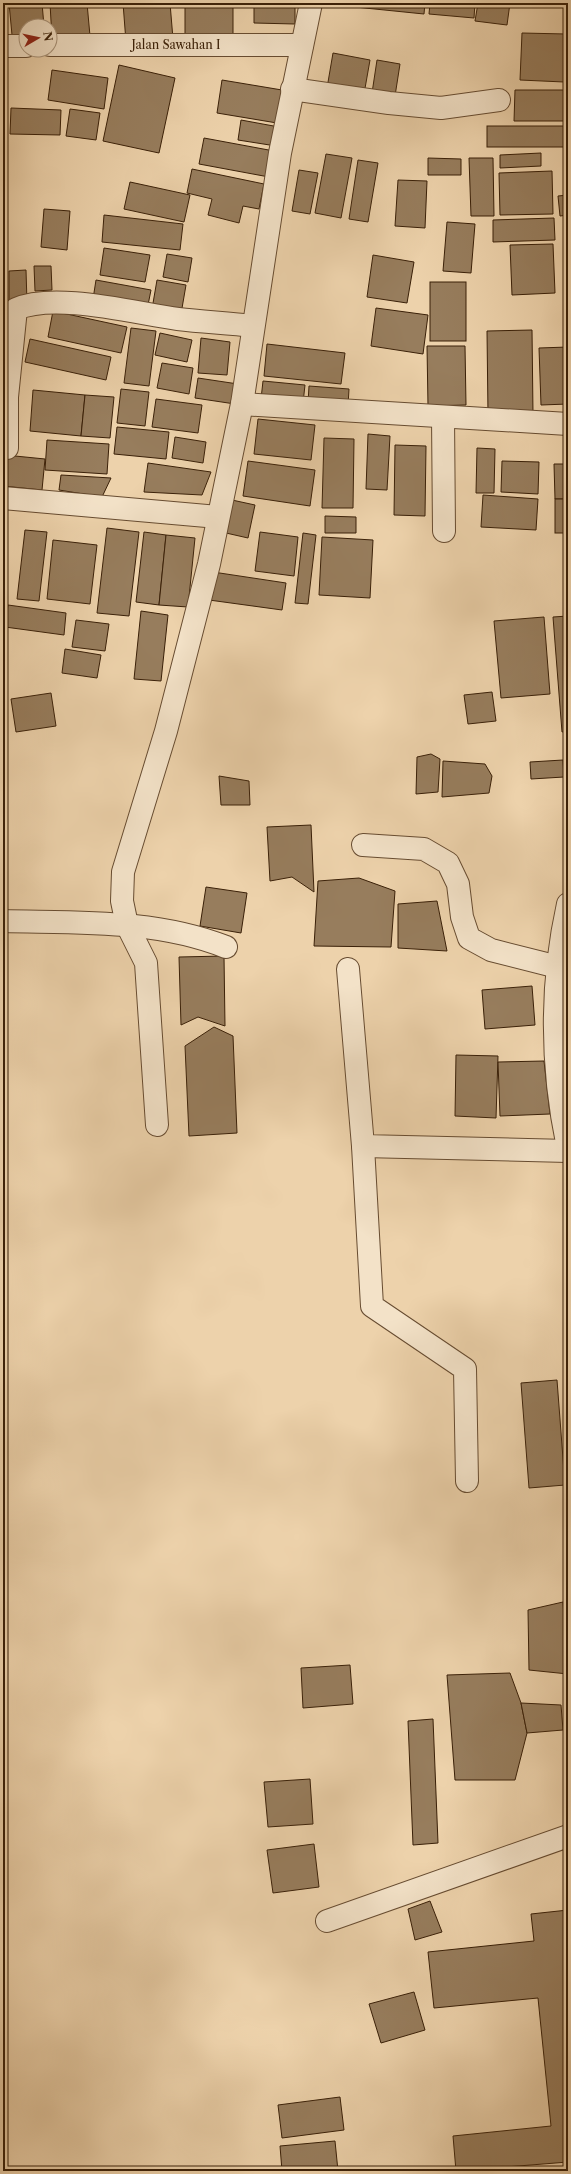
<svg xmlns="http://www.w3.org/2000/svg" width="571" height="2174" font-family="'Libre Caslon Text',serif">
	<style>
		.building { fill: #977d5d; stroke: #3a2008 }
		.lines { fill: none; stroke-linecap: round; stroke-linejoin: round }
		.street-casing { stroke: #674c31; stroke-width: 24 }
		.street { stroke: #f3e2c8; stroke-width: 22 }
		.labels { text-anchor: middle; stroke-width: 3; stroke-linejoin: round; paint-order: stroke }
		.street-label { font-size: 12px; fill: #3a2008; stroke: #f3e2c8 }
	</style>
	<rect width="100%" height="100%" fill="#edd2ab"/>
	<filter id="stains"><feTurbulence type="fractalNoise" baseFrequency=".005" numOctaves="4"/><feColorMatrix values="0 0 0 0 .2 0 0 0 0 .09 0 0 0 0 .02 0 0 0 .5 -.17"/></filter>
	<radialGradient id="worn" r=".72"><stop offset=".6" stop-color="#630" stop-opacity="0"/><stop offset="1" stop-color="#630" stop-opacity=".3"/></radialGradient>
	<g class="building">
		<polygon points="9,3 42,3 44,26 26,26 26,34 12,35"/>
		<polygon points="50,3 87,3 90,36 52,39"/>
		<polygon points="123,3 170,3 173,39 126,42"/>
		<polygon points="185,3 233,3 233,35 185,36"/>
		<polygon points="254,3 295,3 295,24 254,23"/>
		<polygon points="355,3 425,3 424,14 355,7"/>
		<polygon points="430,3 475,3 474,18 429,14"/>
		<polygon points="478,3 510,3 507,25 475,21"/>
		<polygon points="522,33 566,34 564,82 520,80"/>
		<polygon points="333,53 370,60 364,94 327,88"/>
		<polygon points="377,60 400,64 395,96 372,93"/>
		<polygon points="119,65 175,78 159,153 103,141"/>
		<polygon points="52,70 108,78 104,109 48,100"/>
		<polygon points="3,79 7,80 4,121 3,121"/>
		<polygon points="222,80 288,91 283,124 217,113"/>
		<polygon points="515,90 568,90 568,121 514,121"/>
		<polygon points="11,108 61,110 60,135 10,134"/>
		<polygon points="70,109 100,113 96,140 66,136"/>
		<polygon points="241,120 279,127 276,146 238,140"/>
		<rect x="487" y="126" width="79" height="21"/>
		<polygon points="204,138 274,151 269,177 199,164"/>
		<polygon points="541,153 541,166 500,168 500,155"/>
		<polygon points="326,154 352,158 341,218 315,213"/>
		<polygon points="428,158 461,159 461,175 428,175"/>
		<polygon points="469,158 493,158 494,216 471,216"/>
		<polygon points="358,160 378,163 368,222 349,219"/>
		<polygon points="192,169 264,184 259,209 243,206 239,223 208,215 212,199 187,193"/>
		<polygon points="299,170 318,173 310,214 292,211"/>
		<polygon points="552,171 553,214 500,215 499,173"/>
		<polygon points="398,180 427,181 425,228 395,226"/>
		<polygon points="130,182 190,195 184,222 124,209"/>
		<polygon points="568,195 568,215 560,216 558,196"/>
		<polygon points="44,209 70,211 67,250 41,247"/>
		<polygon points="104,215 183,224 180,250 102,242"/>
		<polygon points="554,218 555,240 493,242 493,220"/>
		<polygon points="447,222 475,224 471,273 443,271"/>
		<polygon points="553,244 555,293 512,295 510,245"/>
		<polygon points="104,248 150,255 145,282 100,275"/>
		<polygon points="167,254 192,258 188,282 163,277"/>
		<polygon points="373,255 414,262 407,303 367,297"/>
		<polygon points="34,266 51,266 52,290 35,291"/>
		<rect x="3" y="268" width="2" height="29"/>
		<polygon points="26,270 27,303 9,303 9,271"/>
		<polygon points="96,280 151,290 147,310 93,299"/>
		<polygon points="157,280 186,285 181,314 152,309"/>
		<rect x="430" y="282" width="36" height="59"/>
		<polygon points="376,308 428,315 423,354 371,346"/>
		<polygon points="53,311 127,327 121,353 48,337"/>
		<polygon points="131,328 156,331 149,386 124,383"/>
		<polygon points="532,330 533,414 488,414 487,331"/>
		<polygon points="160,333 192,340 187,362 155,355"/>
		<polygon points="201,338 230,342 227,375 198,373"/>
		<polygon points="30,339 111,357 106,380 25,362"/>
		<polygon points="267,344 345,353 341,384 264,376"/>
		<polygon points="427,346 465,346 466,405 428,406"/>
		<polygon points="568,347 568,404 541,405 539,348"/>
		<polygon points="162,363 193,368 189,394 157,388"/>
		<polygon points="198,378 238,384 235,404 195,398"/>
		<polygon points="263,381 305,385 303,403 261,399"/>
		<polygon points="309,386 349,389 348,406 308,403"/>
		<polygon points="121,389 149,392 145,426 117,423"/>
		<polygon points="33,390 85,395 81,436 30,431"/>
		<polygon points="85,395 114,397 110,438 81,436"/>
		<polygon points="156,399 202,405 198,433 152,427"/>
		<polygon points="258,419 315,425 311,460 254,454"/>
		<polygon points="117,427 169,432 166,459 114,454"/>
		<polygon points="368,434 390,436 387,490 366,489"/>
		<polygon points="175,437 206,442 203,463 172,458"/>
		<polygon points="324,438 354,439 353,508 322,508"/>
		<polygon points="47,440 109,444 107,474 45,470"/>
		<polygon points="395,445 426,446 425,516 394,515"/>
		<polygon points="477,448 495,449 494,493 476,493"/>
		<polygon points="5,455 45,459 42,490 3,486"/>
		<polygon points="248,461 315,470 310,506 243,496"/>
		<polygon points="502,461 539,462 538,494 501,492"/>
		<polygon points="148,463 211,472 202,495 144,492"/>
		<polygon points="554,464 568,464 568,499 555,499"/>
		<polygon points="61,475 111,478 102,497 59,490"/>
		<polygon points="483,495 538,499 536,530 481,527"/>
		<rect x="555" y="499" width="13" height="34"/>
		<polygon points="232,500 255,505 248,538 226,533"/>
		<polygon points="325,516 356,517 356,533 325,533"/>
		<polygon points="107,528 139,532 129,616 97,613"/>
		<polygon points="25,530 47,532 39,601 17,599"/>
		<polygon points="144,532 166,535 159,605 136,602"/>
		<polygon points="260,532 298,537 294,576 255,571"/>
		<polygon points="303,533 316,535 308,604 295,603"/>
		<polygon points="166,535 195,538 188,607 159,605"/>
		<polygon points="322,537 373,540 370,598 319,595"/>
		<polygon points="53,540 97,545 90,604 47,599"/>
		<polygon points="213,572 286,583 282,610 209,600"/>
		<polygon points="8,605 66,613 64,635 5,627"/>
		<polygon points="141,611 168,615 161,681 134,679"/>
		<polygon points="568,616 568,731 562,732 553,617"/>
		<polygon points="544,617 550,694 501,698 494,621"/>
		<polygon points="76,620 109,624 105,651 72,647"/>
		<polygon points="65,649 101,655 97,678 62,673"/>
		<polygon points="492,692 496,721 468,724 464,695"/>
		<polygon points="51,693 56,726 16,732 11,699"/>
		<polygon points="431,754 440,759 438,792 416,794 417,757"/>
		<polygon points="563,760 564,777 531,779 530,762"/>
		<polygon points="443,761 485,764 492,776 489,793 442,797"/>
		<polygon points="219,776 249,781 250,805 221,805"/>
		<polygon points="311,825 314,892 292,877 270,881 267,827"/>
		<polygon points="359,878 395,891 391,947 314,946 318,881"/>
		<polygon points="206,887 247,893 241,933 200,926"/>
		<polygon points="3,891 6,912 3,912"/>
		<polygon points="437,901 447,951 398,948 398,904"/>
		<polygon points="224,956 225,1026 198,1017 181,1025 179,957"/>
		<polygon points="532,986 535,1025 485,1029 482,990"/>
		<polygon points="214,1027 233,1036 237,1133 189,1136 185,1046"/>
		<polygon points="456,1055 498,1056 496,1118 455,1116"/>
		<polygon points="544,1061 550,1114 500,1116 498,1062"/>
		<polygon points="557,1380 565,1485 529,1488 521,1383"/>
		<polygon points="563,1602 568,1674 529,1670 528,1610"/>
		<polygon points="350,1665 353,1704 303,1708 301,1668"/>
		<polygon points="510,1673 521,1703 527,1733 515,1780 455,1780 447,1675"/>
		<polygon points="521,1703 561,1705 563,1730 527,1733"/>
		<polygon points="433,1719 438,1843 413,1845 408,1721"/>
		<polygon points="310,1779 313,1824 268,1827 264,1782"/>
		<polygon points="314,1844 319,1887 273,1893 267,1850"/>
		<polygon points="430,1901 442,1932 415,1940 408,1909"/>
		<polygon points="568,1910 568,2162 456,2171 453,2136 551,2126 538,1998 434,2008 428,1952 534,1941 531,1914"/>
		<polygon points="414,1992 425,2030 381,2043 369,2004"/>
		<polygon points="340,2097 344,2130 282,2138 278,2105"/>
		<polygon points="335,2141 338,2171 282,2171 280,2146"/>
	</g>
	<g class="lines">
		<g class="street-casing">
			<g id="street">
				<polyline points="50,45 302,45"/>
				<polyline points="3,46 26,46"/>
				<polyline points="292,89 389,103 441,108 499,100"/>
				<polyline points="242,404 568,424"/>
				<polyline points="443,417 444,531"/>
				<path d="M7,448V397L16,309C55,292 134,313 178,319C203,322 228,323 253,326"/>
				<polyline points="3,498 218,517"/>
				<polyline points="363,845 424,849 448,863 458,884 462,917 469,938 491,950 558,967"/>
				<path d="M568,904C550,985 551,1067 568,1148"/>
				<path d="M3,921C77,923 156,919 226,947"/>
				<polyline points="348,969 363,1146 568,1151"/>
				<polyline points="157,1125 146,963 127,925 122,901 123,872 166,731 209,564 242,404 280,153 311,3"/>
				<polyline points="363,1146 372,1306 465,1369 467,1481"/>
				<polyline points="327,1921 568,1836"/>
			</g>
		</g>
		<use href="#street" class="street"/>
	</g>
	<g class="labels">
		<g class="street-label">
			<text x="176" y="49">Jalan Sawahan I</text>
		</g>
	</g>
	<rect width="571" height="2174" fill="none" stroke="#edd2ab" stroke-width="16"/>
	<rect x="4" y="4" width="563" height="2166" fill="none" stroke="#3a2008" stroke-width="2"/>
	<rect x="8" y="8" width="555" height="2158" fill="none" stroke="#3a2008"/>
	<g transform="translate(38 38) rotate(81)"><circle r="19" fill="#f3e2c8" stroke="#a9947b"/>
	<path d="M0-3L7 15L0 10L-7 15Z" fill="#8f2418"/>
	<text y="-6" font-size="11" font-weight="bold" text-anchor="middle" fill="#3a2008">N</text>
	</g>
	<rect width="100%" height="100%" filter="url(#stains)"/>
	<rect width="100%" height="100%" fill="url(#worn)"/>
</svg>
